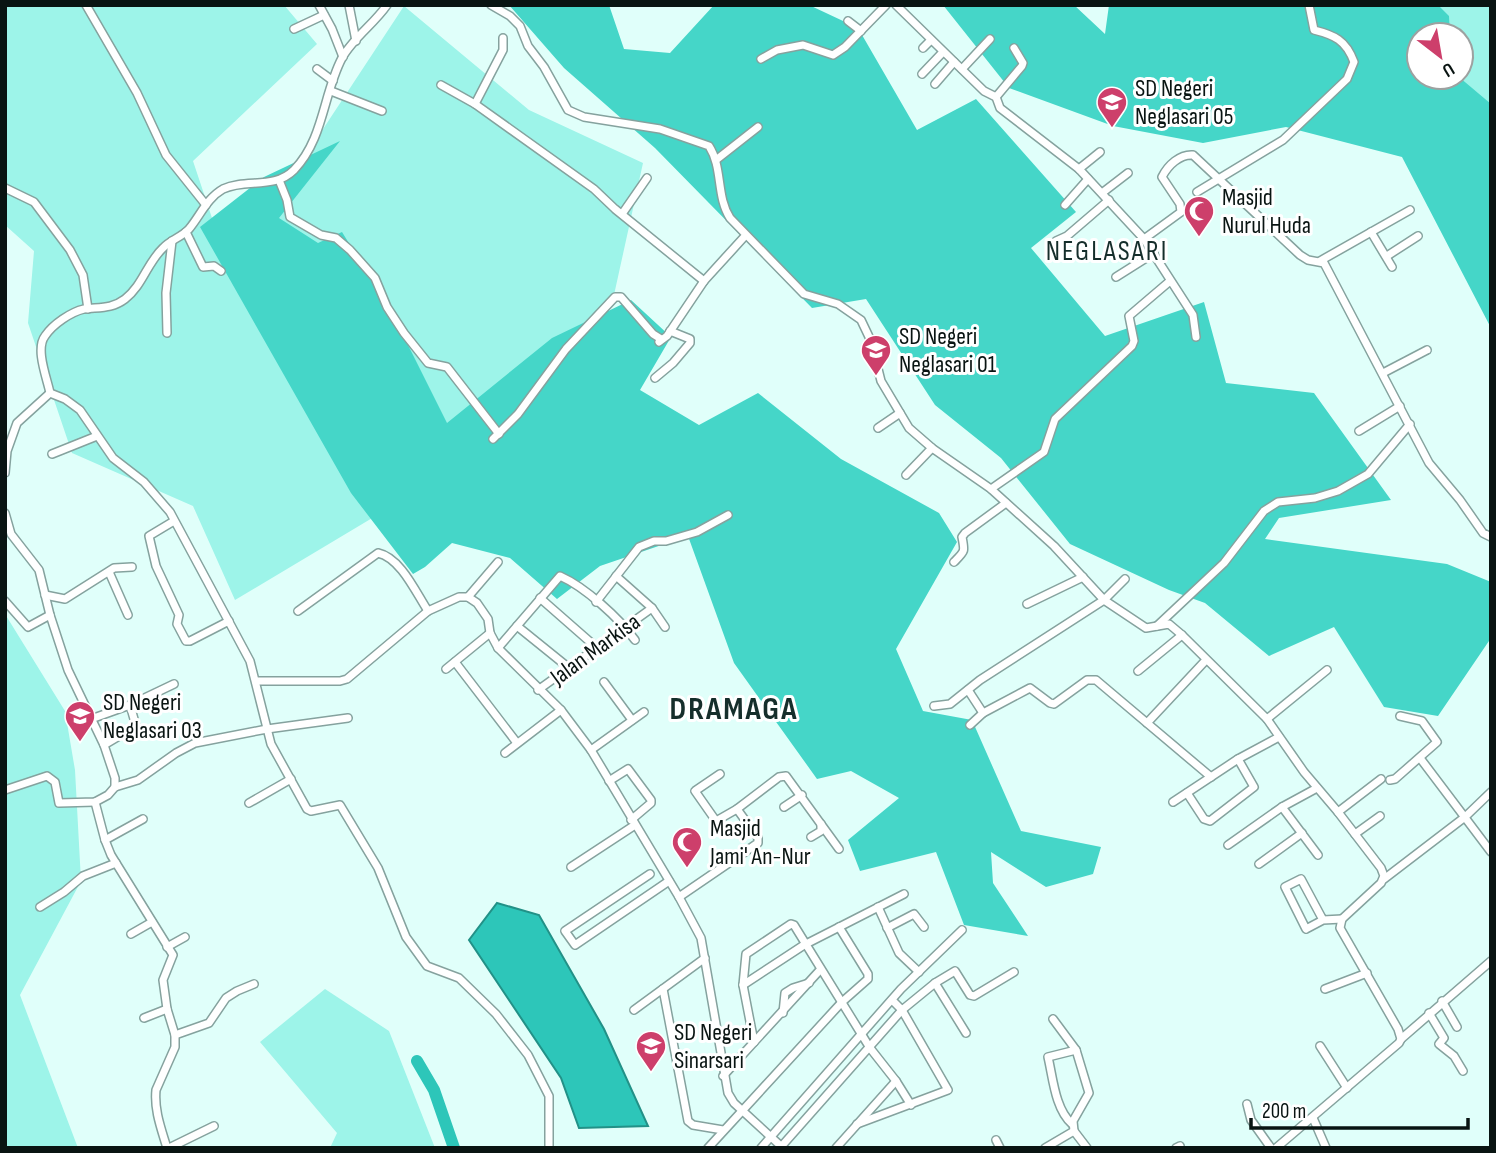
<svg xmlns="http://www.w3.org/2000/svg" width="1496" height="1153" font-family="'Sofia Sans Condensed',sans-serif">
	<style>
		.green { fill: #9df4e9; fill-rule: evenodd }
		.forest { fill: #45d6c8 }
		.water { fill: #2dc6b9; stroke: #229187; stroke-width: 2 }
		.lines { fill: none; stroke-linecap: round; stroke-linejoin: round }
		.river { stroke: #2dc6b9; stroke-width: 12 }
		.minor-casing { stroke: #85a29e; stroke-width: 10 }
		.minor { stroke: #fff; stroke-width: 7 }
		.labels { text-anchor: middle; stroke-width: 6; stroke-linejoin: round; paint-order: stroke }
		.poi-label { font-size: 24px; fill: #091412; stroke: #fff; text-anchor: start }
		.street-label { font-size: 24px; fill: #091412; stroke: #fff }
		.quarter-label { font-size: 28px; letter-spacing: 2px; fill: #152e2b; stroke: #fff }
		.district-label { font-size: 32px; font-weight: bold; letter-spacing: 2px; fill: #152e2b; stroke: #fff }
	</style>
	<rect width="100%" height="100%" fill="#e0fffa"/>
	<g class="green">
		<polygon points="5,5 284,5 317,44 193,161 219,239 394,505 235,600 193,506 72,453 28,323 34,251 5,225"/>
		<path d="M1353,5H1491V168ZM1419,35H1461V77H1419Z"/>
		<polygon points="404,6 529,110 643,163 614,295 469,479 259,217 302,161"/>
		<polygon points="5,614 65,711 75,770 81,881 20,995 78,1148 5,1148"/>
		<polygon points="325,989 389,1031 435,1148 330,1148 337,1133 260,1042"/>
	</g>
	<g class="forest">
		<polygon points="509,5 609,5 624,49 670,53 714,5 809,5 858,28 917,130 976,99 1076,212 1031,248 1105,336 1204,302 1226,383 1314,393 1391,500 1279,518 1265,539 1447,564 1491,582 1491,638 1438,716 1384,707 1334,627 1269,656 1205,603 1169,590 1070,544 1001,458 935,405 866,299 812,308 655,148 564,68"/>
		<polygon points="943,5 1074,5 1105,34 1109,5 1438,5 1449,16 1450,35 1419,35 1419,77 1459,77 1491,104 1491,328 1402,157 1286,127 1203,143 1113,126 1009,88"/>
		<polygon points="340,141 279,218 318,243 342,232 391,311 447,423 552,338 631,300 671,337 640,390 699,425 758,393 841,459 939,513 957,542 896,649 923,711 972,720 1021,831 1101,847 1093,874 1046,887 991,852 993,883 1028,936 964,925 936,852 860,871 848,840 899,798 851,771 817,779 734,663 688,536 600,566 557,599 510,558 452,543 425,567 413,574 351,493 200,227 264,177"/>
	</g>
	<polygon class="water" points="497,903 539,915 604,1029 648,1126 579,1128 561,1078 469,940"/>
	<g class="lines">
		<polyline class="river" points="417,1061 434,1090 454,1148"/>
		<g class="minor-casing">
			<g id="minor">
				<polyline points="86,5 137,93 166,155 206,205"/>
				<polyline points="319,5 332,29 343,57"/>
				<polyline points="349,5 356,41"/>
				<path d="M387,5C374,24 353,38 342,58C323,94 324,139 294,170C274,190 246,178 223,189C207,198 200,216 189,229C182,237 170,240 163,248C147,263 143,285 125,299C112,309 99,307 84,309C71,312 53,324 45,336C35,349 47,378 50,393L65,399L80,410L113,458L144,482L170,512L250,661L271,744L307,809L311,811L340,805L378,868L406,937L427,966L459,978L496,1014L528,1055L549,1096V1148"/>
				<path d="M491,5L510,16L520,26L528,46L544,67L568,110L584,117L660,129L709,146C723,168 716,196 730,218L804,294L838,304L861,320L871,341L881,381L909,428L932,448L991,489L1054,546L1104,600L1146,628L1169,624L1182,635L1267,719L1304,772L1338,812L1381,868L1384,876L1381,883L1342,919L1340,928L1398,1029L1401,1039L1399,1043L1276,1148"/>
				<polyline points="896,5 984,91 996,97 1000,108 1079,169 1144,239 1193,315 1196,337"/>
				<polyline points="848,21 861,31"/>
				<polyline points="294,29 324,15"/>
				<polyline points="503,38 503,50 475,104 594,189 615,209 704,281"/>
				<polyline points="923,48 931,40"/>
				<polyline points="761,59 777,50 803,45 833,55 845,47 886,5"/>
				<polyline points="317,69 333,81"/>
				<polyline points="962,69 990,39"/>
				<polyline points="922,74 943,52"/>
				<polyline points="935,84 954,62"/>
				<polyline points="441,85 475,104"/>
				<polyline points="331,91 382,111"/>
				<polyline points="996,97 1022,66 1023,63 1014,48"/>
				<polyline points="716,160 758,127"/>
				<polyline points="1079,169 1100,152"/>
				<polyline points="279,180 287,200 290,217 321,235 336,238 350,250 375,278 387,307 404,333 428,363 447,367 499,434"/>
				<polyline points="5,188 34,202 70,250 83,275 88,309"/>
				<path d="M1197,192L1283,140L1347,79L1354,62C1346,40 1334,35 1314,30L1309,5"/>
				<polyline points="1102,193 1128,173"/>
				<polyline points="1065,205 1088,179"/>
				<polyline points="622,214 647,178"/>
				<polyline points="186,232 203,267 214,266 221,271"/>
				<polyline points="1371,232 1392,267"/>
				<path d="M1144,239L1181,212L1180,204L1162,177C1168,165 1180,154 1193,155L1300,255L1308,260L1324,263L1429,463L1460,500L1483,533L1491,537"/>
				<polyline points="1056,241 1067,236 1109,200"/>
				<polyline points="1387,256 1418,236"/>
				<polyline points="1320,261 1410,210"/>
				<polyline points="1116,277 1154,253"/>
				<polyline points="167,333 166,293 172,241"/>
				<polyline points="659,342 667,336 704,281 745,236"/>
				<polyline points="1383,373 1427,350"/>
				<polyline points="655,378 673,363 690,343 690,339 670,331"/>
				<polyline points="878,428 900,413"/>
				<polyline points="1359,431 1400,406"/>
				<polyline points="493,439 518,414 566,349 615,297 621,297 653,334 661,339"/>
				<polyline points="52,454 97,436"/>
				<polyline points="5,473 7,451 17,423 50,393"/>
				<polyline points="906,475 932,448"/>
				<polyline points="991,489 1044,452 1055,419 1132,346 1134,341 1129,316 1170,281"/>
				<polyline points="5,513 11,534 39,570 50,615 68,670 104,745 115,778 115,787"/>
				<polyline points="174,521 149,536 156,566 179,615 177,624 186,641 190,641 229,621"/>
				<path d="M954,562C965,551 965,552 962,537L965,533L1006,503"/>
				<polyline points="109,572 128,615"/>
				<polyline points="616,576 652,608 665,627"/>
				<polyline points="45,595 65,599 114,568 132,567"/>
				<polyline points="468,597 498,562"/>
				<polyline points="540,598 597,648"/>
				<polyline points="5,601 28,627 50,615"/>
				<polyline points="596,602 639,547 654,541 666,541 697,532 728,515"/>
				<polyline points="1027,604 1083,577"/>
				<path d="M298,611L378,553C401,558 416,593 428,611"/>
				<polyline points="517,626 569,668"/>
				<polyline points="1157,626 1224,563 1264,511 1278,502 1315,498 1338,491 1368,474 1410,424"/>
				<path d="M498,648L560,576C585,587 619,618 635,640"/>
				<polyline points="455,662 517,743"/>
				<polyline points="446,669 490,633"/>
				<polyline points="1138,671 1182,635"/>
				<polyline points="256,681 340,681 347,679 428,611 459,597 468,597 477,603 488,619 490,633 498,648 561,710 591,750 679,897 701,938 728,1093 734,1103 783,1148"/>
				<polyline points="604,682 632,720"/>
				<polyline points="538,690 652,608"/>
				<polyline points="968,690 983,713 1030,688 1050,703 1054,704 1087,680 1096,680 1211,777"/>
				<polyline points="934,706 950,704 980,680 1104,600 1125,579"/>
				<polyline points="91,719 130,705 174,684"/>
				<polyline points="1267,719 1327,670"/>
				<polyline points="1147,723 1206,660"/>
				<polyline points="970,725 983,713"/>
				<polyline points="104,745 136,726 130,705"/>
				<polyline points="591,750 644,712"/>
				<polyline points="505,753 561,710"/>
				<polyline points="1420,758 1491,852"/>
				<polyline points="1390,780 1395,779 1437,742 1422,721 1400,716"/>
				<polyline points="609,781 628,769 651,800 651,803 631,820"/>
				<polyline points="5,790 47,776 55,782 59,803 95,802 108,795 115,787 138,780 176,753 195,743 267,729 348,718"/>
				<polyline points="1187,793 1204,819 1210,821 1254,787 1238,759"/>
				<path d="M95,802L105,840L111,855L173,955L163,980L167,1009L175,1035V1047L156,1090C154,1110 161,1128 167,1148"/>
				<polyline points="1173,802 1238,759 1279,737"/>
				<polyline points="249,803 291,779"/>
				<polyline points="784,807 802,795"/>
				<polyline points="1282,807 1318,855"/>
				<polyline points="737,809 779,777 786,776 839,849"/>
				<polyline points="1338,812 1381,779"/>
				<polyline points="1355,834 1380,816"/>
				<polyline points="811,837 821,831 821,824"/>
				<polyline points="105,840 143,819"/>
				<polyline points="1228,845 1282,807 1317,788"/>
				<polyline points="1259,864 1302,833"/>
				<polyline points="571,867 635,825"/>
				<polyline points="650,874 565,931 575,945 669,881"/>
				<polyline points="1384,879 1465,817 1491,792"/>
				<polyline points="679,897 758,843 758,838 737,809 716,821 695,791 720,774"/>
				<polyline points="40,907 64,892 83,876 116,863"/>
				<polyline points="878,907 899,953 919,972"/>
				<polyline points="1323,920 1301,879 1285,887 1306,929 1323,920 1342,919"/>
				<polyline points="887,928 914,914 924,927"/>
				<polyline points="131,934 152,922"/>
				<polyline points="167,947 185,937"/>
				<polyline points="935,983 966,1033"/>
				<polyline points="743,985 804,945 904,894"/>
				<polyline points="663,989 688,1121 693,1125 723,1130"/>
				<polyline points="1325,989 1367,973"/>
				<polyline points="1442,1001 1457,1027"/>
				<polyline points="634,1010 705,958"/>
				<polyline points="783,1013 785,993 793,988 809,983"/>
				<polyline points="1429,1013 1444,1038 1439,1044 1454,1056 1463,1071"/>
				<polyline points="144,1018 167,1009"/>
				<polyline points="175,1035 209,1023 226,998 237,991 254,984"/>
				<polyline points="1401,1039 1491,961"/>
				<polyline points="754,1042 743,985 746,954 791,924 794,925 870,1048 896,1081 911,1105"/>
				<polyline points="1320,1046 1347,1088"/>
				<polyline points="723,1076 820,970"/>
				<polyline points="1247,1104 1251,1120 1271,1148"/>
				<polyline points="1313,1118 1326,1148"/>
				<polyline points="857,1124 948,1090 902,1010 892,1000"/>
				<path d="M1072,1124C1055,1109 1053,1078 1048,1057L1076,1050"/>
				<polyline points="1074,1131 1087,1148"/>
				<polyline points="996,1140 1000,1148"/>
				<polyline points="169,1148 214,1126"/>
				<polyline points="708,1148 842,1002 868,979 868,974 839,927"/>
				<polyline points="761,1148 901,989 962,930"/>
				<polyline points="780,1148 902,1010 935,983 955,971 970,995 974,996 1014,972"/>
				<polyline points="836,1148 896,1081"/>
				<polyline points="1045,1148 1074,1131 1073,1121 1089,1093 1076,1050 1053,1019"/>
				<polyline points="1176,1148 1180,1146"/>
			</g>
		</g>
		<use href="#minor" class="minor"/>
	</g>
	<defs>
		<g id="school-pin" transform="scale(1.575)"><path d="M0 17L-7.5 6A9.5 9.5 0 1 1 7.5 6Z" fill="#cd3f6b" stroke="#fff"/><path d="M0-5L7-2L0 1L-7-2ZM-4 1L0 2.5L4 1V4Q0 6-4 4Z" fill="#fff"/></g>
		<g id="mosque-pin" transform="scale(1.575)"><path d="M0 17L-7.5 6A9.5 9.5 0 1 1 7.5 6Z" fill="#cd3f6b" stroke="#fff"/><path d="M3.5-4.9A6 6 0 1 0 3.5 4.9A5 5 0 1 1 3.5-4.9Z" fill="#fff"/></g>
	</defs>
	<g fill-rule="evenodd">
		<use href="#school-pin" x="1112" y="102"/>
		<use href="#mosque-pin" x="1199" y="211"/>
		<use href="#school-pin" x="876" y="350"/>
		<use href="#school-pin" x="80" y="716"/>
		<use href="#mosque-pin" x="687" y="842"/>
		<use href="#school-pin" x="651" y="1046"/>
	</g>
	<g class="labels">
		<g class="poi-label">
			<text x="1135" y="96">SD Negeri<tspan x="1135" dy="28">Neglasari 05</tspan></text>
			<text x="1222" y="205">Masjid<tspan x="1222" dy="28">Nurul Huda</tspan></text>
			<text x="899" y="344">SD Negeri<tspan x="899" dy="28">Neglasari 01</tspan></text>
			<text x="103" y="710">SD Negeri<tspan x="103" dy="28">Neglasari 03</tspan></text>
			<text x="710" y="836">Masjid<tspan x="710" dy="28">Jami' An-Nur</tspan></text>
			<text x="674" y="1040">SD Negeri<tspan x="674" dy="28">Sinarsari</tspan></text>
		</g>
		<g class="street-label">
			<text transform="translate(595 649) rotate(-36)" y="8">Jalan Markisa</text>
		</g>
		<g class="quarter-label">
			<text x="1107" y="260">NEGLASARI</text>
		</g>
		<g class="district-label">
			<text x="734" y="719">DRAMAGA</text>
		</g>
	</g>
	<rect width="1496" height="1153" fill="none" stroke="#091412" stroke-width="14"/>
	<g transform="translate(1440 56) rotate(149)"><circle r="33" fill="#ffffff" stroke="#9da1a0" stroke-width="2"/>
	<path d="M0-5L12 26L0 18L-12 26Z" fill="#cd3f6b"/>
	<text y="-10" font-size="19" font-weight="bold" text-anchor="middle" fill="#091412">U</text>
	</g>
	<path d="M1251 1118v10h217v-10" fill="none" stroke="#091412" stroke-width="3.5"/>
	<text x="1262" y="1118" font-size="21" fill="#091412" stroke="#ffffff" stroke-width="5" paint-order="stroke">200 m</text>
</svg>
